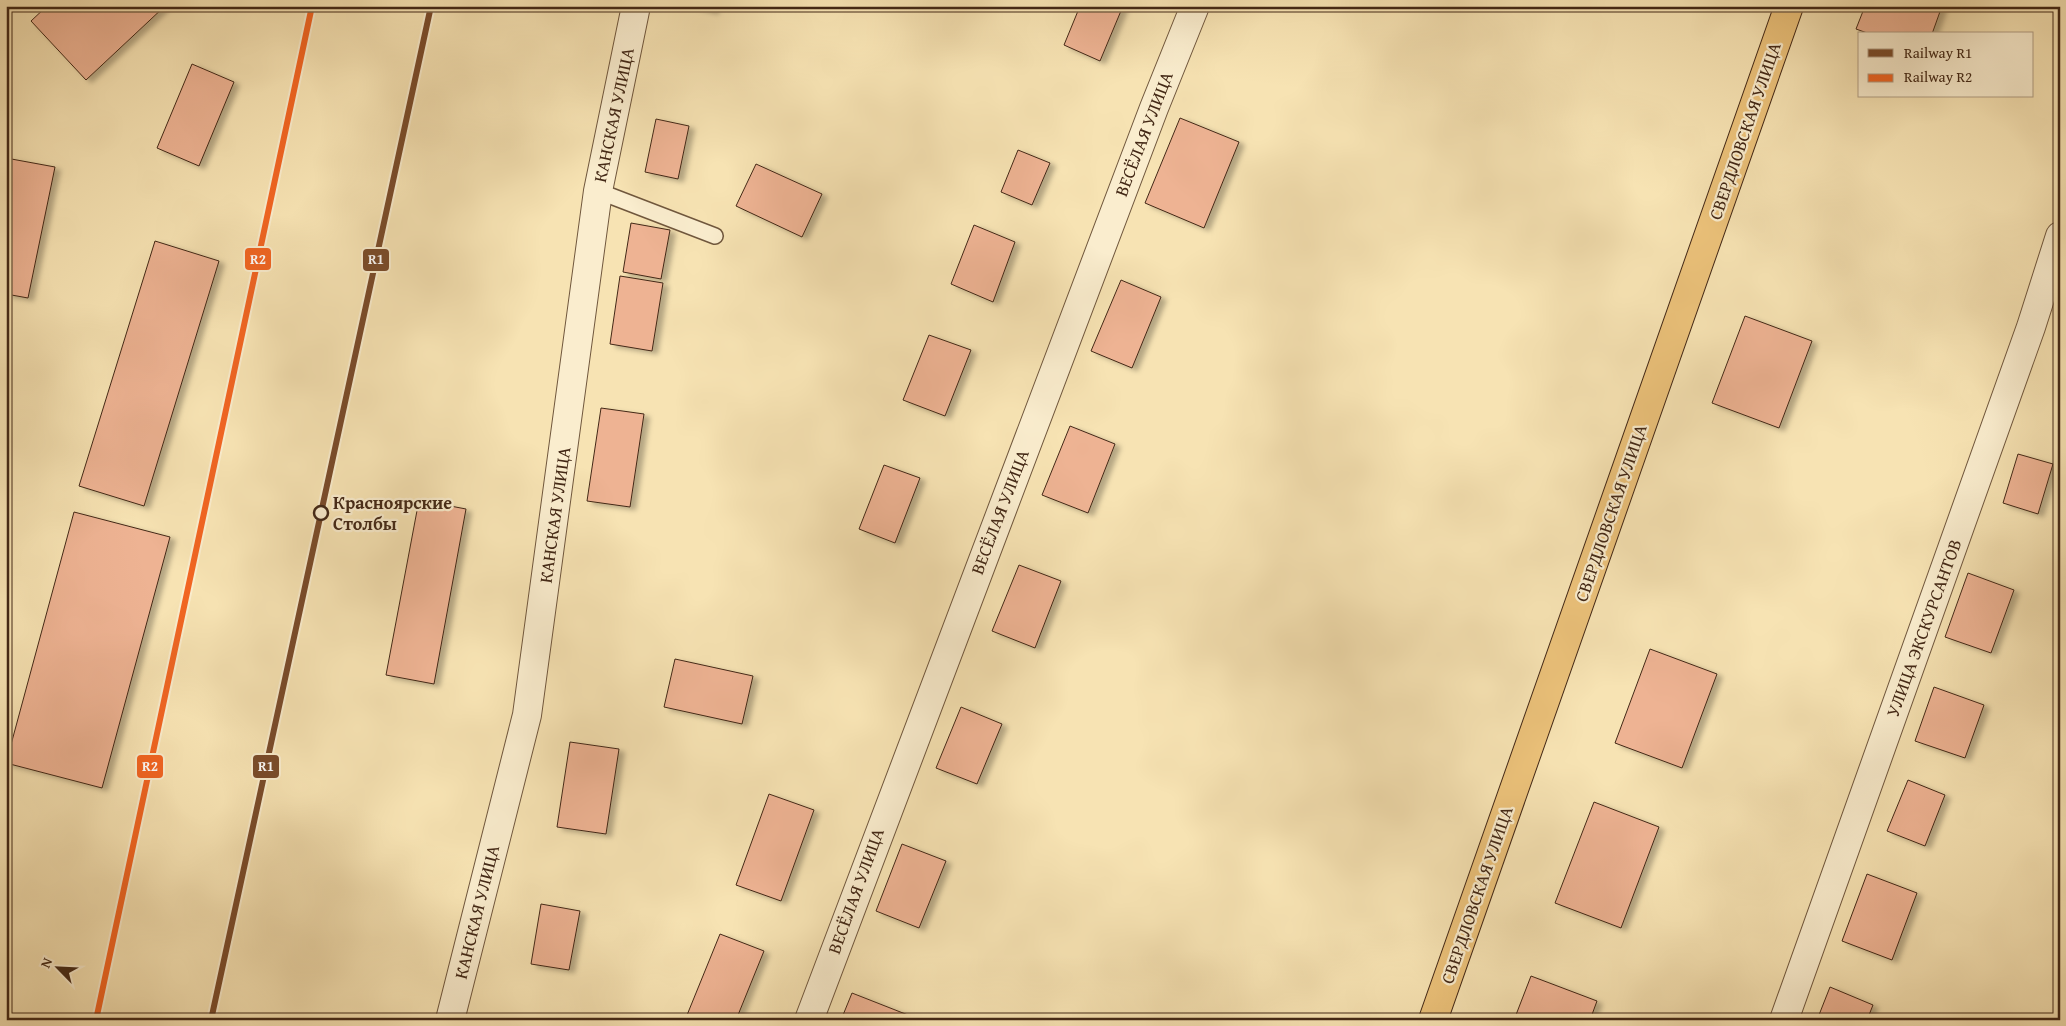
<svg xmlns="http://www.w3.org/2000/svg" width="2066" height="1026" font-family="'Gentium Book Plus',serif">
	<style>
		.building { fill: #eeb393; stroke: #432816; filter: url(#shadow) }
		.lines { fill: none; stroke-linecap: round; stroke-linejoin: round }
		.lane-casing { stroke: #70573d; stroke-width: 18 }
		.street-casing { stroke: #70573d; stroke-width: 30 }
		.highway-casing { stroke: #432816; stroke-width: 30 }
		.lane { stroke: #faedce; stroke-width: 15 }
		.street { stroke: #faedce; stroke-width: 28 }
		.highway { stroke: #ecc27a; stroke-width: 28 }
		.rail { stroke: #432816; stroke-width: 4; stroke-dasharray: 9 9; stroke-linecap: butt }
		.rail-1-casing { stroke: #faedce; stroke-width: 10 }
		.rail-2-casing { stroke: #faedce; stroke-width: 10 }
		.rail-1 { stroke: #7a4b2a; stroke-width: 6 }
		.rail-2 { stroke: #f26522; stroke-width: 6 }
		.stop-dot { fill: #faedce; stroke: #432816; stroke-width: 2.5 }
		.labels { text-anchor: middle; stroke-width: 4.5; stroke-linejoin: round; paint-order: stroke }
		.street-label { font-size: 18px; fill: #432816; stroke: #faedce }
		.stop-label { font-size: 18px; font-weight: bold; fill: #432816; stroke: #faedce; text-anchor: start }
		.line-badge { stroke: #faedce; stroke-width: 2 }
		.badge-label { font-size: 14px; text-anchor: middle; font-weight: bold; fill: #fff }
	</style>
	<defs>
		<filter id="shadow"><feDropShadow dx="5.5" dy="3" stdDeviation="2.5" flood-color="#0004"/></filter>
	</defs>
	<rect width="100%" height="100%" fill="#f7e3b3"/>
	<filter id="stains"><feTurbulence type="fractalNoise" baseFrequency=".004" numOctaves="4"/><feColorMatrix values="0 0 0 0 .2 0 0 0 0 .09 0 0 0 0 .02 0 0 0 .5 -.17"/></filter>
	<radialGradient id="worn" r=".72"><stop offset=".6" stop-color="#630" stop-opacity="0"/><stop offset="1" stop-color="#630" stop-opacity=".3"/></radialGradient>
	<g class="building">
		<polygon points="47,6 165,6 86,80 31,21"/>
		<polygon points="693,6 714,6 713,11"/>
		<polygon points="1080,6 1123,6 1100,61 1064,45"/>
		<polygon points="1865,6 1942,6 1932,34 1870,34 1856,29"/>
		<polygon points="192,64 234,82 199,166 157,148"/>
		<polygon points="1180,118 1239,142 1204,228 1145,203"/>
		<polygon points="656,119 689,126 678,179 645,172"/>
		<polygon points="1018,150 1050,163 1032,205 1001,192"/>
		<polygon points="6,158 55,167 28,298 6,294"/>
		<polygon points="756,164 822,194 802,237 736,206"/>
		<polygon points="631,223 670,230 661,279 623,272"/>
		<polygon points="974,225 1015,242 993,302 951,284"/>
		<polygon points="155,241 219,261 144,506 79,486"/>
		<polygon points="620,276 663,283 652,351 610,344"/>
		<polygon points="1121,280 1161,297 1132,368 1091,351"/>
		<polygon points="1745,316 1812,341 1779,428 1712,403"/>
		<polygon points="929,335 971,350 945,416 903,400"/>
		<polygon points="601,408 644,414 630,507 587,501"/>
		<polygon points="1070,426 1115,444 1088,513 1042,495"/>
		<polygon points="2018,454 2053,464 2038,514 2003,503"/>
		<polygon points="884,465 920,478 895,543 859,529"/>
		<polygon points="419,500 466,509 434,684 386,675"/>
		<polygon points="74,512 170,537 102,788 6,763"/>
		<polygon points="1019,565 1061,581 1035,648 992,631"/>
		<polygon points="1968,573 2014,590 1991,653 1945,637"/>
		<polygon points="1650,649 1717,674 1682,768 1615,743"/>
		<polygon points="675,659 753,676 742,724 664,707"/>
		<polygon points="1934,687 1984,705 1965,758 1915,741"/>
		<polygon points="961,707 1002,724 977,784 936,768"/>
		<polygon points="570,742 619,749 606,834 557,827"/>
		<polygon points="1908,780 1945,795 1925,846 1887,831"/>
		<polygon points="769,794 814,810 781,901 736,885"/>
		<polygon points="1594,802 1659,827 1621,928 1555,903"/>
		<polygon points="902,844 946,861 919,928 876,911"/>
		<polygon points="1867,874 1917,893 1892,960 1842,941"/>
		<polygon points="541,904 580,911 569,970 531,964"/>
		<polygon points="720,934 764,951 736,1020 685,1020"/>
		<polygon points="1531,976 1597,1001 1590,1020 1514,1020"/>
		<polygon points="1830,987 1873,1005 1867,1020 1817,1020"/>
		<polygon points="852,993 908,1015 906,1020 841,1020"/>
	</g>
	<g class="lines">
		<g class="lane-casing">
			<polyline id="lane" points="598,191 715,236"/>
		</g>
		<g class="street-casing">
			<g id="street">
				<polyline points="450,1020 527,715 598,191 636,6"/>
				<polyline points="809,1020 1154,108 1195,6"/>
				<polyline points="1784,1020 2031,327 2060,236"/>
			</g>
		</g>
		<g class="highway-casing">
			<polyline id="highway" points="1433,1020 1789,6"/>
		</g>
		<use href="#lane" class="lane"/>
		<use href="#street" class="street"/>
		<use href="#highway" class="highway"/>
		<polyline class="rail" points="96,1020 312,6"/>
		<g class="rail-1-casing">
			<polyline id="rail-1" points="211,1020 431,6"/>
		</g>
		<g class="rail-2-casing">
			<polyline id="rail-2" points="96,1020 312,6"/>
		</g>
		<use href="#rail-1" class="rail-1"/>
		<use href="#rail-2" class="rail-2"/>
	</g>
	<circle class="stop-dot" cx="321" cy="513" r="7"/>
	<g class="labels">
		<g class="street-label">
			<text transform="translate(614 115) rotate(-78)" y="6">КАНСКАЯ УЛИЦА</text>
			<text transform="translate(1745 131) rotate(-71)" y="6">СВЕРДЛОВСКАЯ УЛИЦА</text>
			<text transform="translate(1144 134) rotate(-69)" y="6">ВЕСЁЛАЯ УЛИЦА</text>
			<text transform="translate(1000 512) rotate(-69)" y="6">ВЕСЁЛАЯ УЛИЦА</text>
			<text transform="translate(1611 513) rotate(-71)" y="6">СВЕРДЛОВСКАЯ УЛИЦА</text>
			<text transform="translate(555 515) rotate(-82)" y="6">КАНСКАЯ УЛИЦА</text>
			<text transform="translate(1924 628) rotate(-70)" y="6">УЛИЦА ЭКСКУРСАНТОВ</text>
			<text transform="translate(856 891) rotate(-70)" y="6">ВЕСЁЛАЯ УЛИЦА</text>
			<text transform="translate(1477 895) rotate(-71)" y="6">СВЕРДЛОВСКАЯ УЛИЦА</text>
			<text transform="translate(477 912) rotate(-76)" y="6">КАНСКАЯ УЛИЦА</text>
		</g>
		<g class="stop-label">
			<text x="333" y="509">Красноярские<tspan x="333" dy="21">Столбы</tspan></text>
		</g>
	</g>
	<g class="line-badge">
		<rect x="244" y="247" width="28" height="24" rx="5" fill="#f26522"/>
		<rect x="362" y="248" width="28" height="24" rx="5" fill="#7a4b2a"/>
		<rect x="136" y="754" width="28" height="25" rx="5" fill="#f26522"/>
		<rect x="252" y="754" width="28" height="25" rx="5" fill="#7a4b2a"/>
	</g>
	<g class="badge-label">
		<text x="258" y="264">R2</text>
		<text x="376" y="264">R1</text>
		<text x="150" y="771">R2</text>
		<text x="266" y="771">R1</text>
	</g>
	<rect width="2066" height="1026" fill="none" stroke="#f7e3b3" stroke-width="25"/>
	<rect x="8" y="8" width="2051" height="1011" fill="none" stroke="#432816" stroke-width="2.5"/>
	<rect x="12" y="12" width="2041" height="1001" fill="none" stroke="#432816"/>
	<rect x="1858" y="32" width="175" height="65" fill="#faedce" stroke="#b19e84"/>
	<rect x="1868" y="49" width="25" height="8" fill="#7a4b2a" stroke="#b19e84"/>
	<text x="1904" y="58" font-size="15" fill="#432816">Railway R1</text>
	<rect x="1868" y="74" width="25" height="8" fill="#f26522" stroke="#b19e84"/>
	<text x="1904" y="82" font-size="15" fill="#432816">Railway R2</text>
	<g transform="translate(58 968) rotate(294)" stroke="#faedce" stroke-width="4" paint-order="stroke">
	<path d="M0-4L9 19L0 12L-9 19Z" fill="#432816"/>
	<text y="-8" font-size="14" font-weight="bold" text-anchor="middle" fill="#432816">N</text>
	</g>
	<rect width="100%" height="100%" filter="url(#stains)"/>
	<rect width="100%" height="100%" fill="url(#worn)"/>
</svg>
